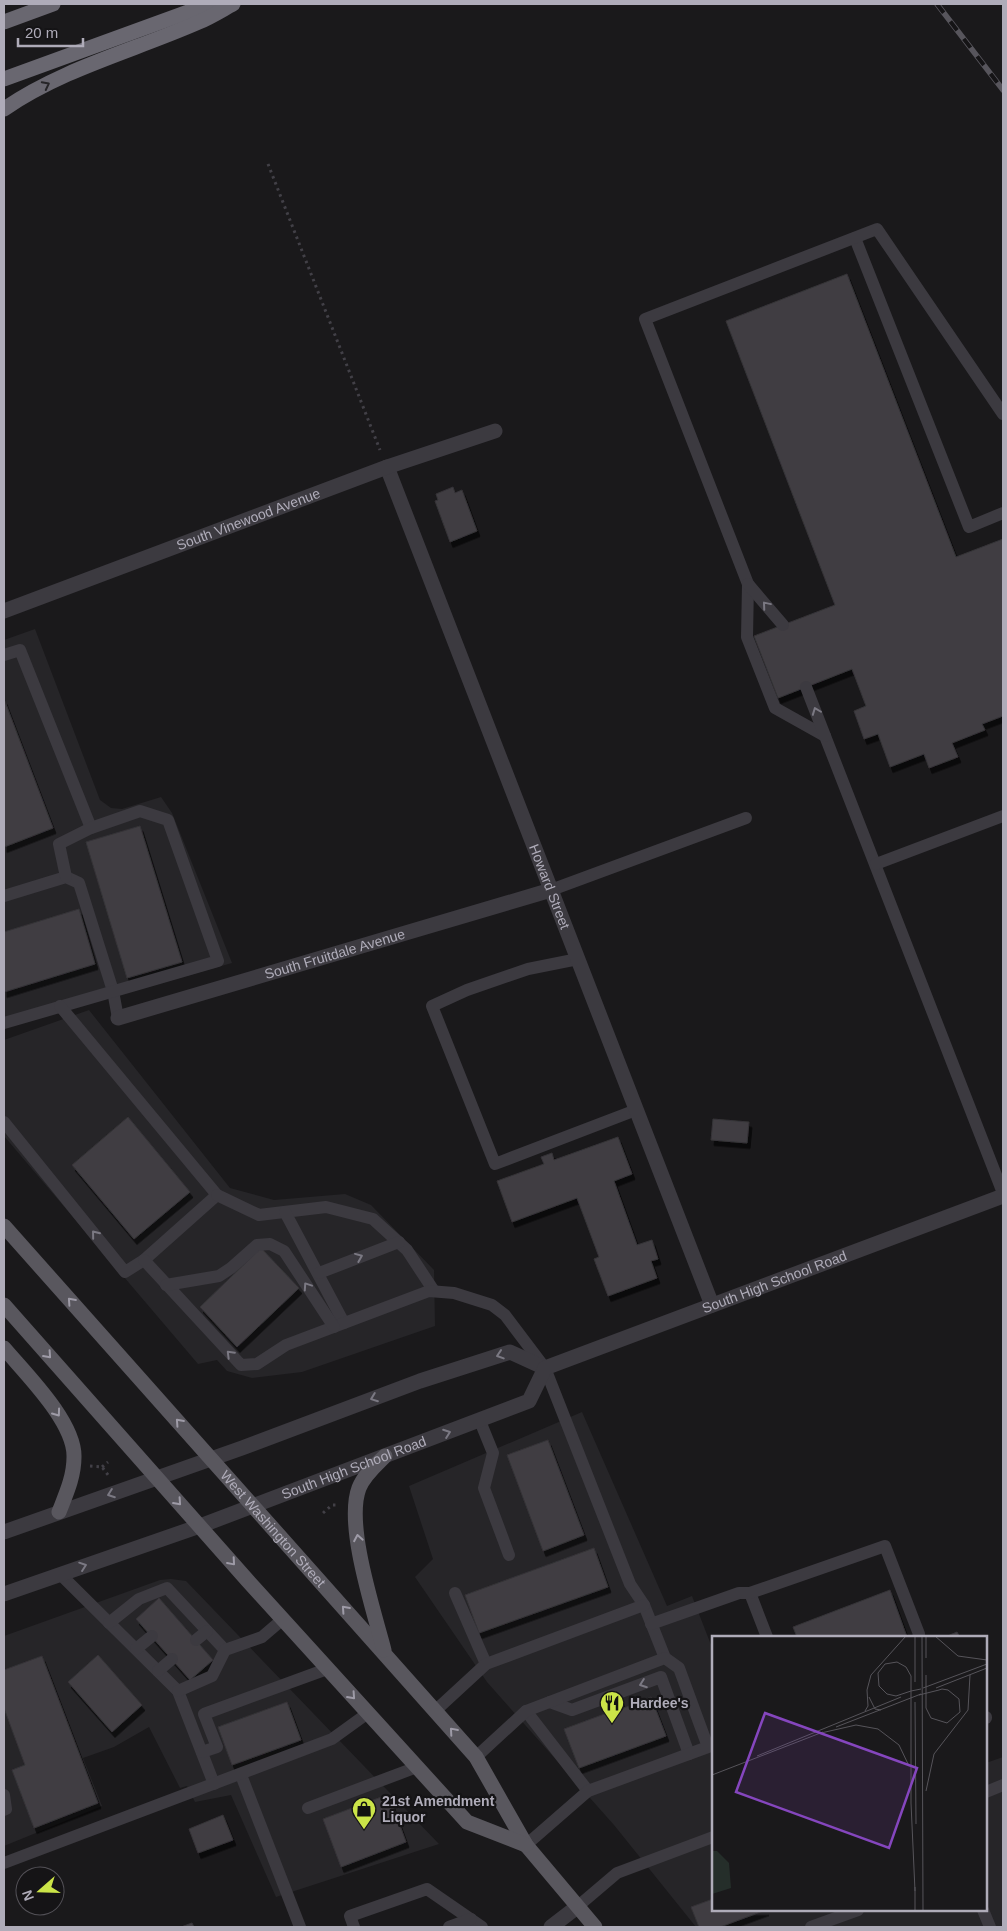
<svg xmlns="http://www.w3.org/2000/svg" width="1007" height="1931" font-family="Helvetica,sans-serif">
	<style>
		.built { fill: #262528 }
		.building { fill: #3f3e42; stroke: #353337; filter: url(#shadow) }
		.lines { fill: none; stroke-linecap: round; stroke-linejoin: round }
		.path { stroke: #424047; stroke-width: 3; stroke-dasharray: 2.5 4; stroke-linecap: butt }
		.service { stroke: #3c3a40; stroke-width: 12 }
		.minor { stroke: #3c3a40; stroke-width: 15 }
		.tertiary { stroke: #3c3a40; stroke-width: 15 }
		.primary { stroke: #59575e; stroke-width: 15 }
		.motorway { stroke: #696770; stroke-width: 15 }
		.rail-casing { stroke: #57555c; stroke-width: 5.5 }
		.rail { stroke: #151416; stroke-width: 4; stroke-dasharray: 11; stroke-linecap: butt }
		.oneway { stroke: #262528 }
		.oneway2 { stroke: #7b7983 }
		.oneway3 { stroke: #9e9ba7 }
		.labels { text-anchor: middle; stroke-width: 4.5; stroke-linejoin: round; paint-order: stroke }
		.street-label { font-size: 14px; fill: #afacb9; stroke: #151416 }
		.poi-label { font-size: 14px; font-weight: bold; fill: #afacb9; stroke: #151416; text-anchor: start }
		.inset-road { fill: none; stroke: #56545a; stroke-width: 1 }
		.view { fill: #8546be; fill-opacity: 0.15; stroke: #8546be; stroke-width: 2.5 }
		.inset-edge { fill: none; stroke: #afacb9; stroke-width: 2.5 }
	</style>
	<defs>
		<filter id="shadow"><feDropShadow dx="3" dy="5.5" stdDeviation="0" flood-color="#0009"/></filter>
	</defs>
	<rect width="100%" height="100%" fill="#1a191b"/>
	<g class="built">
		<polygon points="35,629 100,800 111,808 122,809 161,797 172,813 232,963 4,1028 4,640"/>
		<polygon points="89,1010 230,1188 274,1200 345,1194 371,1205 434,1270 435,1326 302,1372 252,1378 227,1371 217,1360 198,1364 4,1136 4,1040"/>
		<polygon points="582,1412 667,1606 692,1596 713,1650 713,1910 986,1910 986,1763 1003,1757 1003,1927 696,1927 614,1825 487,1682 415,1577 433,1559 409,1486"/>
		<polygon points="171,1579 186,1581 439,1844 276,1897 231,1795 195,1802 187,1786 180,1788 149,1727 114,1747 83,1758 102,1806 4,1846 4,1636 160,1580"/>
	</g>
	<g class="building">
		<polygon points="847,274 956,557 1003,539 1003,716 982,724 985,730 952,743 958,757 929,768 924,754 890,767 878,734 864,739 854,711 866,706 852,669 778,698 754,636 835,605 726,321"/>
		<polygon points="453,487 455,493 462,490 477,531 450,542 435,501 438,500 436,494"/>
		<polygon points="4,699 53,828 4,847"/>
		<polygon points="140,826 182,962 127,978 86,842"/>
		<polygon points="79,909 95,964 4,992 4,932"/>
		<polygon points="128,1117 190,1192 134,1239 72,1165"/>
		<polygon points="713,1119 749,1122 747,1143 711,1140"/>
		<polygon points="618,1137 632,1174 614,1181 637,1245 652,1240 658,1259 651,1261 657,1278 608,1296 594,1259 599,1257 577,1198 512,1222 497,1181 544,1164 541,1157 552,1153 554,1160"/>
		<polygon points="261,1248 299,1288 237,1347 200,1307"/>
		<polygon points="548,1440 584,1535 543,1551 507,1455"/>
		<polygon points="594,1548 608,1587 479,1633 465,1595"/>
		<polygon points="890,1590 907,1637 797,1637 793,1627"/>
		<polygon points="159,1598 213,1660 190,1680 136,1619"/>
		<polygon points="957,1632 960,1637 945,1637"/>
		<polygon points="98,1655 142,1705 112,1732 68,1682"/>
		<polygon points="42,1656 98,1803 34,1828 12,1770 25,1765 4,1708 4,1670"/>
		<polygon points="620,1697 624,1708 651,1697 666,1736 579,1768 564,1729 610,1712 606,1702"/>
		<polygon points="287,1702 301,1740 232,1765 218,1727"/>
		<polygon points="384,1796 390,1798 406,1842 341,1867 323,1819"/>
		<polygon points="223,1815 233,1840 198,1853 189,1829"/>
		<polygon points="713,1899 713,1910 766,1910 720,1927 699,1927 691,1907"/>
		<polygon points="192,1923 194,1927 181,1927"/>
	</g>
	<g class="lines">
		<g class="path">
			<polyline points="268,164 380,450"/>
			<polyline points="90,1466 102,1467 108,1475"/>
			<polyline points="102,1467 108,1462"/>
			<polyline points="323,1513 332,1505 337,1505"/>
		</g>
		<g class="service">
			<polyline points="855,238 969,527 1003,513"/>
			<polyline points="1003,414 877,229 645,319 748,584 747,637 775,708 825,736 1003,1193"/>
			<polyline points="748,584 783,625"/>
			<polyline points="4,655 20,650 91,828"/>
			<polyline points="806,687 825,736"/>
			<polyline points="876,864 1003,816"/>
			<polyline points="551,890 746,818"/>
			<polyline points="4,896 66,877 79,883 113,991 118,1018"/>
			<polyline points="578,959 528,969 467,990 432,1006 495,1164 636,1110"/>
			<polyline points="4,1023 218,961 168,820 140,811 91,828 59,844 66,877"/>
			<polyline points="4,1122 125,1272 144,1260 217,1195 60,1006"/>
			<polyline points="217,1195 259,1215 326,1207 373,1219 407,1250 434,1291"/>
			<polyline points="285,1212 344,1323"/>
			<polyline points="144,1260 241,1365 257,1364 286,1345 429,1291 454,1293 492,1305 505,1315 545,1368 630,1584 644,1605 665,1658"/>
			<polyline points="319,1273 399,1242"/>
			<polyline points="166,1285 219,1276 231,1268 257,1245 270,1244 284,1251 334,1327"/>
			<polyline points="480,1421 493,1453 484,1488 509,1555"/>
			<polyline points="60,1574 178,1691 214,1784"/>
			<polyline points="455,1593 486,1664"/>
			<polyline points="750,1593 767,1637"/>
			<polyline points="109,1623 139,1599 167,1588 225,1650"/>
			<polyline points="651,1624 739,1593 750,1593 885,1546 919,1634 918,1637"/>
			<polyline points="196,1640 207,1631"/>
			<polyline points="136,1649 152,1636"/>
			<polyline points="158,1671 172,1659"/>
			<polyline points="178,1691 212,1676 225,1650 262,1637 283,1619"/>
			<polyline points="550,1702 572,1710 661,1677 689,1754"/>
			<polyline points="435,1711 486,1664 644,1605"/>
			<polyline points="526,1711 588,1791"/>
			<polyline points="986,1718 986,1717"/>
			<polyline points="202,1752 217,1747 204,1714 327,1669"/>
			<polyline points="476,1757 526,1711 665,1658 679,1668 708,1747 588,1791 526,1845"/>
			<polyline points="241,1775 300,1927"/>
			<polyline points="986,1792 1003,1785"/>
			<polyline points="4,1795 6,1809 4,1810"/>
			<polyline points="308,1808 417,1767"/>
			<polyline points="4,1863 332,1739 368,1713"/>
			<polyline points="577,1907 617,1873 713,1837"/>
			<polyline points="983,1910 990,1927"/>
			<polyline points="354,1927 350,1916 427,1889 482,1927"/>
			<polyline points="449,1927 471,1919"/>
			<polyline points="811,1927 858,1910"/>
		</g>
		<g class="minor">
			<path id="s1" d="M387,467L712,1305"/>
			<path id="s2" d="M4,611L387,467L495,431"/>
			<path id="s3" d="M118,1018L551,890"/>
			<polyline points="551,1927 577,1907"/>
		</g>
		<g class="tertiary">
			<polyline points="4,1532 242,1448 420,1381 510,1352 545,1368"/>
			<path id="s4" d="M4,1594L200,1526L529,1401L545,1368L1003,1196"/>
		</g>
		<g class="primary">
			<path id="s5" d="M4,1226L476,1757L526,1845L595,1927"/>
			<polyline points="4,1305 248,1581 467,1822 526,1845"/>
			<path d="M4,1348C26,1374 75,1422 74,1457C74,1477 66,1494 59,1512"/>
			<path d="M384,1650C374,1611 345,1525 359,1488C364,1475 376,1465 385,1456"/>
		</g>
		<g class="motorway">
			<polyline points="4,22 53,4"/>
			<polyline points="4,79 210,4"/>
			<path d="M4,109C64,68 133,51 199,22C211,17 222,10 233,4"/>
		</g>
		<g class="rail-casing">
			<polyline id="rail" points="937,4 1003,90"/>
		</g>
		<use href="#rail" class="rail"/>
	</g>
	<defs><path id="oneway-chevron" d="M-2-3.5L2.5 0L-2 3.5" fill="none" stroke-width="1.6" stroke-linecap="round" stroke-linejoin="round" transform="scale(1.25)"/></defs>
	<use class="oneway" href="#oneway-chevron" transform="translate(46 85) rotate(-27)"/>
	<g class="oneway2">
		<use href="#oneway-chevron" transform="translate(766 605) rotate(-130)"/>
		<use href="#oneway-chevron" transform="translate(816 711) rotate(-111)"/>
		<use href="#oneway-chevron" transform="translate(95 1234) rotate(-129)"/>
		<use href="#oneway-chevron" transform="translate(359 1257) rotate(-22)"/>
		<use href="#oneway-chevron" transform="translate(307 1286) rotate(-124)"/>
		<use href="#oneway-chevron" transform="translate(230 1354) rotate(-135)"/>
		<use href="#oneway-chevron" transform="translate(500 1355) rotate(162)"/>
		<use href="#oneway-chevron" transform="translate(374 1398) rotate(159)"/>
		<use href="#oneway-chevron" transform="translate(447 1433) rotate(-20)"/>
		<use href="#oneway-chevron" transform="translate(111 1494) rotate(160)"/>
		<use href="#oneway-chevron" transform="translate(83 1566) rotate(-19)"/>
		<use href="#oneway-chevron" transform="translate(643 1684) rotate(160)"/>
	</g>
	<g class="oneway3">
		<use href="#oneway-chevron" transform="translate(71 1301) rotate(-132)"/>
		<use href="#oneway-chevron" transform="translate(48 1355) rotate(48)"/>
		<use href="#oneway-chevron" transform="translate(57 1413) rotate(54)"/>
		<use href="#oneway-chevron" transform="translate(179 1422) rotate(-132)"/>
		<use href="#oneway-chevron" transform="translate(178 1502) rotate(48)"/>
		<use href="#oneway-chevron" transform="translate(358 1538) rotate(-100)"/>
		<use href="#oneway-chevron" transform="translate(232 1562) rotate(49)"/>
		<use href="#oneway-chevron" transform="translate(345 1609) rotate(-132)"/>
		<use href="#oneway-chevron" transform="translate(352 1696) rotate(48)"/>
		<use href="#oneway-chevron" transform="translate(453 1731) rotate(-131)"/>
	</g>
	<defs>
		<g id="restaurant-pin" transform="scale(1.25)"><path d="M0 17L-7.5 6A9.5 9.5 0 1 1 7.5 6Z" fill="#cbe448" stroke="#151416"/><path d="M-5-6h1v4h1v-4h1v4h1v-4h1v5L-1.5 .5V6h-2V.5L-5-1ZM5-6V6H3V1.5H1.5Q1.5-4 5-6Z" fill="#111"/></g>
		<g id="shop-pin" transform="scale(1.25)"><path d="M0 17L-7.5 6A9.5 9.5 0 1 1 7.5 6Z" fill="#cbe448" stroke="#151416"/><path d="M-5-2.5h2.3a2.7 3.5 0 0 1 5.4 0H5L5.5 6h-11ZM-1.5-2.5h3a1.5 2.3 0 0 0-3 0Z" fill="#111"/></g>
	</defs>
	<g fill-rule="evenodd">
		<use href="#restaurant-pin" x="612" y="1703"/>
		<use href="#shop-pin" x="364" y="1809"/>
	</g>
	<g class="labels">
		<g class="street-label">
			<text dy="5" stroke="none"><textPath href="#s2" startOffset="261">South Vinewood Avenue</textPath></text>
			<text dy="5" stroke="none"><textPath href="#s1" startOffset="450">Howard Street</textPath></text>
			<text dy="5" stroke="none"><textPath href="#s3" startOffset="226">South Fruitdale Avenue</textPath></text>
			<text dy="5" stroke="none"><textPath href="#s4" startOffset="841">South High School Road</textPath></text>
			<text dy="5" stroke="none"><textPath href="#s4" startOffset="372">South High School Road</textPath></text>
			<text dy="5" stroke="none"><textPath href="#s5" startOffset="405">West Washington Street</textPath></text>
		</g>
		<g class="poi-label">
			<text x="630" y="1708">Hardee's</text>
			<text x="382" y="1806">21st Amendment<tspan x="382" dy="16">Liquor</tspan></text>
		</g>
	</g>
	<g transform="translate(712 1636)">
		<rect width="275" height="275" fill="#1a191b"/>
		<path d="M0,215H5L17,227L19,252L0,258Z" fill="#252e2a"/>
		<path class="inset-road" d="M203,0V46M210,0L211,275M214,0V22M223,0L246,20L275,24M211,52L275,28M224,52L275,32M207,59L227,54L230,53L236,54L247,63L248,76L235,87L219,82L214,72V39M157,61L163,73L169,74M203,66L204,188M153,75L156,70L155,54L159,39L194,0M124,91L209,58M109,97L144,89L166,93L187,109L197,130M45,120L189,61M0,139L111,96M214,155L222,118L256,74L258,39M203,255L199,167V40L194,31L185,26L173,28L166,37L167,50L175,58L184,60L199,55L209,53M203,275V251"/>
		<path class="view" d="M53,77L205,132L177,212L24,156Z"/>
		<rect width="275" height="275" class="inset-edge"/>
	</g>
	<rect width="1007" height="1931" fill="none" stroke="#afacb9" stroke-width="10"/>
	<g transform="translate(40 1891) rotate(250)"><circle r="24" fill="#151416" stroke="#535157"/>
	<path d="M0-4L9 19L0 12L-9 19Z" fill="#cbe448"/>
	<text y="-8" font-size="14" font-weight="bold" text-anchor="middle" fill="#afacb9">N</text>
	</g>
	<path d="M18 38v8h65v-8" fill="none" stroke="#afacb9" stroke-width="2.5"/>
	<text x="25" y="38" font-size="15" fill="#afacb9" stroke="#151416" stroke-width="4" paint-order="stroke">20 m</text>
</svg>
